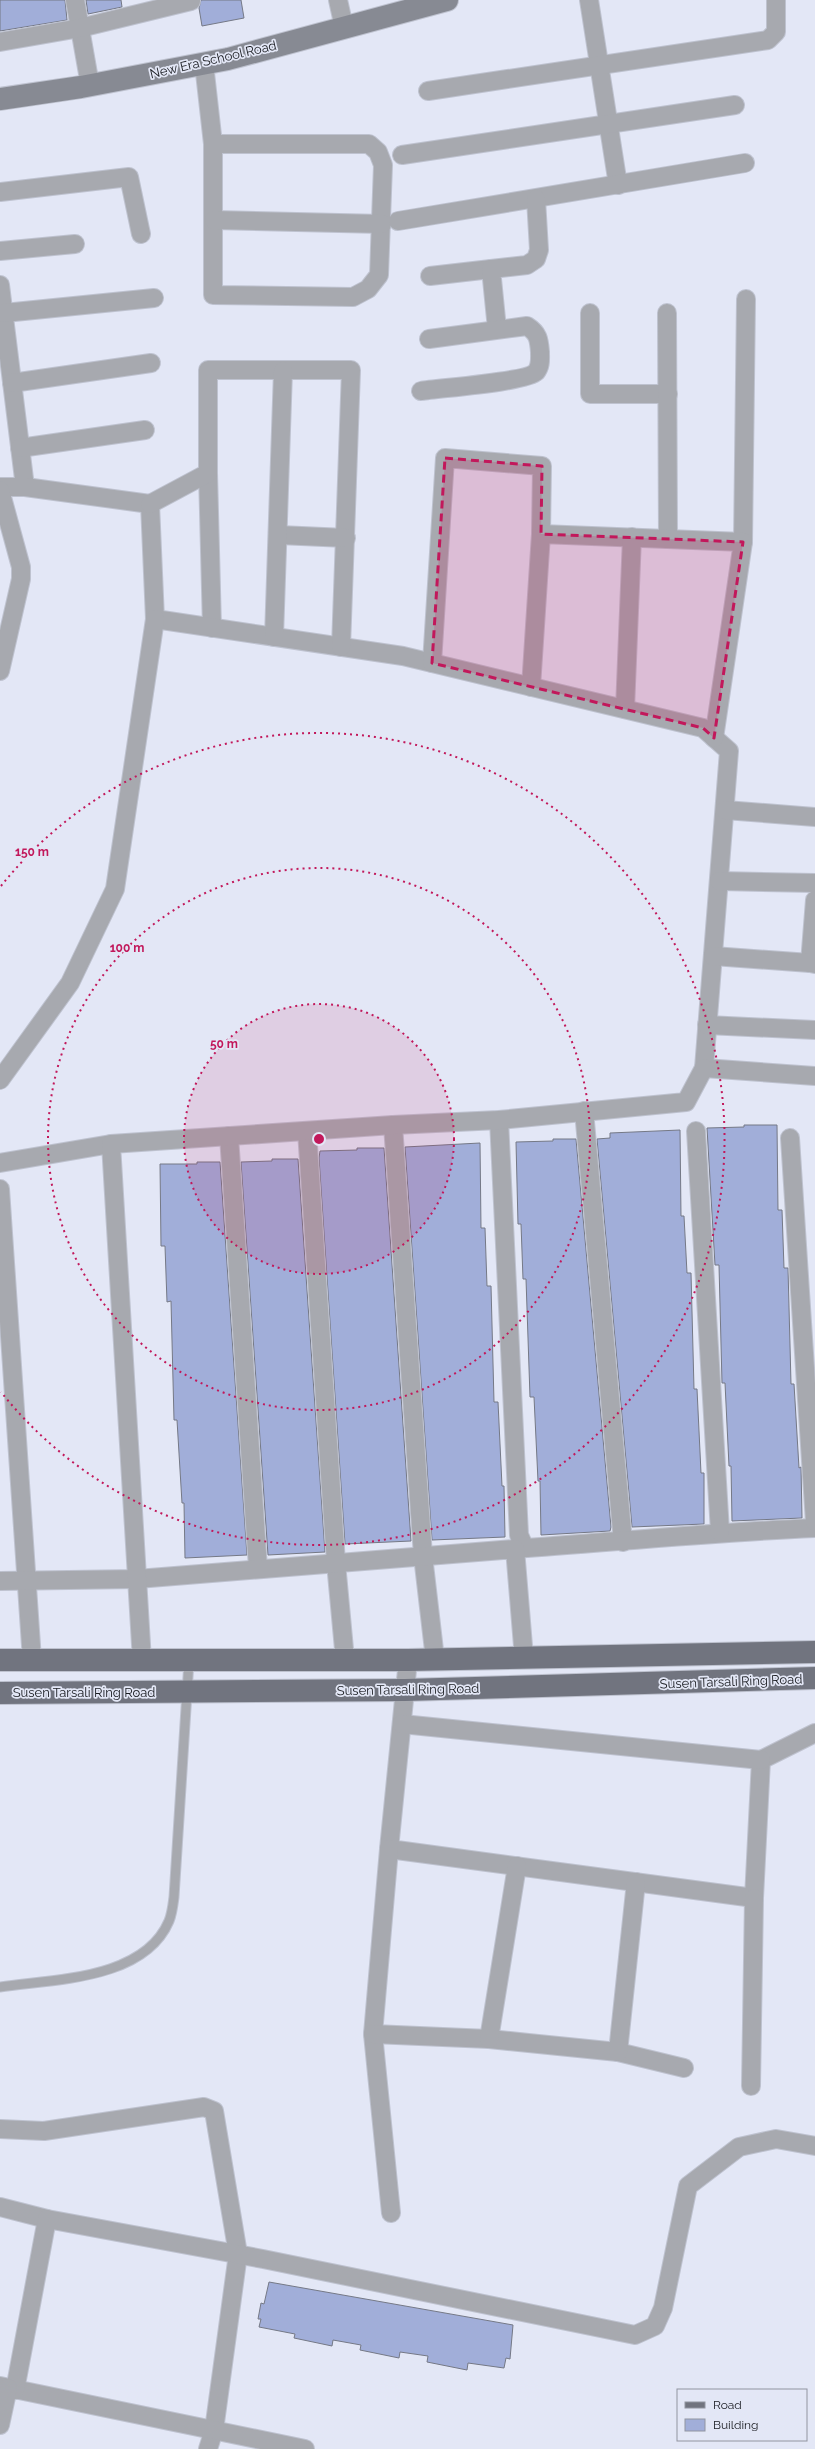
<svg xmlns="http://www.w3.org/2000/svg" width="815" height="2449" font-family="Raleway,sans-serif">
	<style>
		.building { fill: #a1aed9; stroke: #757986 }
		.lines { fill: none; stroke-linecap: round; stroke-linejoin: round }
		.lane-casing { stroke: #bec2cf; stroke-width: 11 }
		.street-casing { stroke: #bec2cf; stroke-width: 20 }
		.secondary-casing { stroke: #bec2cf; stroke-width: 24 }
		.primary-casing { stroke: #bec2cf; stroke-width: 24 }
		.lane { stroke: #a7a9af; stroke-width: 9 }
		.street { stroke: #a7a9af; stroke-width: 18 }
		.secondary { stroke: #878a93; stroke-width: 22 }
		.primary { stroke: #71747f; stroke-width: 22 }
		.marked { fill: #c2185b; fill-opacity: 0.2; stroke: #c2185b; stroke-width: 3; stroke-dasharray: 8 5; stroke-linejoin: round }
		.ring { fill: none; stroke: #c2185b; stroke-width: 2; stroke-dasharray: 2 4 }
		.labels { text-anchor: middle; stroke-width: 3.5; stroke-linejoin: round; paint-order: stroke }
		.street-label { font-size: 13px; fill: #181a1f; stroke: #e3e7f6 }
		.centre { fill: #c2185b; stroke: #e3e7f6; stroke-width: 2 }
		.ring-label { font-size: 12px; text-anchor: middle; font-weight: bold; fill: #c2185b; stroke: #e3e7f6; stroke-width: 3.5; stroke-linejoin: round; paint-order: stroke }
	</style>
	<rect width="100%" height="100%" fill="#e3e7f6"/>
	<g class="building">
		<polygon points="0,0 65,0 67,20 0,31"/>
		<polygon points="86,0 121,0 122,7 88,14"/>
		<polygon points="201,0 241,0 244,18 202,26 199,8"/>
		<polygon points="744,1125 777,1125 778,1210 782,1210 784,1268 788,1268 791,1384 794,1384 799,1468 801,1467 802,1518 732,1521 731,1466 729,1466 725,1383 722,1383 719,1265 715,1265 707,1128 744,1127"/>
		<polygon points="680,1130 681,1216 684,1216 687,1273 691,1273 694,1389 697,1389 701,1473 704,1473 704,1524 632,1527 597,1139 610,1138 610,1133"/>
		<polygon points="553,1139 576,1139 611,1527 610,1531 541,1535 540,1481 538,1481 534,1397 530,1397 526,1279 523,1279 521,1224 518,1224 516,1142 553,1141"/>
		<polygon points="480,1143 481,1228 485,1228 487,1286 491,1286 494,1402 498,1402 502,1486 504,1486 505,1537 432,1540 405,1147"/>
		<polygon points="357,1148 384,1148 411,1541 345,1544 319,1158 320,1151 357,1150"/>
		<polygon points="272,1159 298,1159 325,1552 268,1555 241,1162 272,1161"/>
		<polygon points="197,1162 220,1162 247,1555 185,1558 184,1503 182,1503 177,1420 174,1420 171,1301 167,1302 165,1246 161,1246 160,1164 197,1164"/>
		<polygon points="269,2282 513,2325 510,2359 506,2358 504,2368 468,2363 467,2370 427,2362 428,2356 400,2352 399,2358 360,2350 361,2345 333,2340 332,2346 294,2338 295,2334 259,2327 261,2319 258,2319 261,2303 264,2304"/>
	</g>
	<g class="lines">
		<g class="lane-casing">
			<path id="lane" d="M0,1987C54,1979 144,1980 169,1921C172,1914 173,1905 174,1897L189,1661"/>
		</g>
		<g class="street-casing">
			<g id="street">
				<polyline points="75,0 90,85"/>
				<polyline points="338,0 344,27"/>
				<polyline points="589,0 618,185"/>
				<polyline points="0,42 80,28 191,1"/>
				<polyline points="204,64 213,144 213,295 353,297 368,289 379,275 383,165 378,152 369,144 213,144"/>
				<polyline points="428,91 768,40 776,32 776,0"/>
				<polyline points="402,155 735,105"/>
				<polyline points="0,192 129,177 141,234"/>
				<polyline points="214,220 382,224"/>
				<polyline points="398,221 745,163"/>
				<polyline points="0,251 75,244"/>
				<polyline points="430,276 491,269"/>
				<polyline points="0,285 25,487"/>
				<polyline points="4,313 154,298"/>
				<polyline points="590,313 590,394 668,394"/>
				<polyline points="667,313 668,539"/>
				<polyline points="497,329 491,269 527,265 536,259 539,250 536,199"/>
				<polyline points="12,383 151,363"/>
				<path d="M421,391C439,388 526,382 536,372C541,366 540,359 540,352C539,339 538,333 527,326L429,339"/>
				<polyline points="20,448 145,430"/>
				<polyline points="208,473 212,628"/>
				<polyline points="0,487 25,487 150,504 155,619 403,656 703,728 729,751 704,1068 815,1076"/>
				<polyline points="0,490 21,567 21,579 0,671"/>
				<polyline points="150,504 208,473 208,370 351,370 341,647"/>
				<polyline points="279,535 346,538"/>
				<polyline points="743,542 746,299"/>
				<polyline points="274,637 283,371"/>
				<polyline points="432,663 445,458 542,466 541,534"/>
				<polyline points="531,687 541,534 743,542 714,738"/>
				<polyline points="625,709 632,537"/>
				<polyline points="725,810 815,817"/>
				<polyline points="719,881 815,883"/>
				<polyline points="815,900 810,963 815,964"/>
				<polyline points="713,956 810,963"/>
				<polyline points="707,1025 815,1030"/>
				<polyline points="0,1080 70,983 115,889 155,619"/>
				<polyline points="584,1111 623,1542"/>
				<path d="M499,1120L519,1535L523,1544L515,1549C615,1542 715,1532 815,1528"/>
				<polyline points="393,1125 423,1556 435,1659"/>
				<polyline points="307,1131 336,1563 345,1660"/>
				<polyline points="696,1131 720,1532"/>
				<polyline points="229,1136 258,1568"/>
				<polyline points="790,1138 815,1522"/>
				<polyline points="0,1163 111,1144"/>
				<polyline points="0,1189 32,1660"/>
				<polyline points="0,1581 137,1579 515,1549 524,1658"/>
				<polyline points="408,1660 389,1849 754,1898 761,1760 815,1733"/>
				<polyline points="142,1661 111,1144 393,1125 499,1120 686,1102 704,1068"/>
				<polyline points="402,1724 761,1760"/>
				<polyline points="389,1849 373,2034 391,2213"/>
				<polyline points="373,2034 489,2039 618,2052 684,2068"/>
				<polyline points="489,2039 517,1866"/>
				<polyline points="618,2052 636,1882"/>
				<polyline points="751,2086 754,1898"/>
				<polyline points="0,2129 44,2131 204,2107 214,2111 238,2254 214,2430 208,2449"/>
				<polyline points="0,2207 47,2219"/>
				<polyline points="0,2386 305,2449"/>
				<polyline points="15,2390 47,2219 263,2259 635,2335 655,2326 663,2308 688,2186 739,2147 776,2139 815,2146"/>
				<polyline points="0,2425 8,2388"/>
			</g>
		</g>
		<g class="secondary-casing">
			<polyline id="secondary" points="0,99 81,87 228,59 447,0"/>
		</g>
		<g class="primary-casing">
			<g id="primary">
				<polyline points="0,1660 408,1660 815,1652"/>
				<polyline points="0,1693 405,1690 815,1678"/>
			</g>
		</g>
		<use href="#lane" class="lane"/>
		<use href="#street" class="street"/>
		<use href="#secondary" class="secondary"/>
		<use href="#primary" class="primary"/>
	</g>
	<path class="marked" d="M445,458L542,466L541,534L743,542L714,738L703,728L432,663Z"/>
	<circle cx="319" cy="1139" r="135" fill="#c2185b" fill-opacity=".12"/>
	<g class="ring">
		<circle cx="319" cy="1139" r="135"/>
		<circle cx="319" cy="1139" r="271"/>
		<path d="M1 886A406 406 0 1 1 1 1392"/>
	</g>
	<g class="labels">
		<g class="street-label">
			<text transform="translate(213 59) rotate(-13)" y="5">New Era School Road</text>
			<text transform="translate(731 1681) rotate(-2)" y="5">Susen Tarsali Ring Road</text>
			<text transform="translate(408 1689) rotate(-1)" y="5">Susen Tarsali Ring Road</text>
			<text x="84" y="1697">Susen Tarsali Ring Road</text>
		</g>
	</g>
	<circle cx="319" cy="1139" r="6" class="centre"/>
	<g class="ring-label">
		<text x="32" y="856">150 m</text>
		<text x="127" y="952">100 m</text>
		<text x="224" y="1048">50 m</text>
	</g>
	<rect x="677" y="2389" width="130" height="52" fill="#e3e7f6" stroke="#9295a0"/>
	<rect x="685" y="2402" width="20" height="6" fill="#71747f" stroke="#9295a0"/>
	<text x="713" y="2409" font-size="12" fill="#181a1f">Road</text>
	<rect x="685" y="2419" width="20" height="12" fill="#a1aed9" stroke="#9295a0"/>
	<text x="713" y="2429" font-size="12" fill="#181a1f">Building</text>
</svg>
